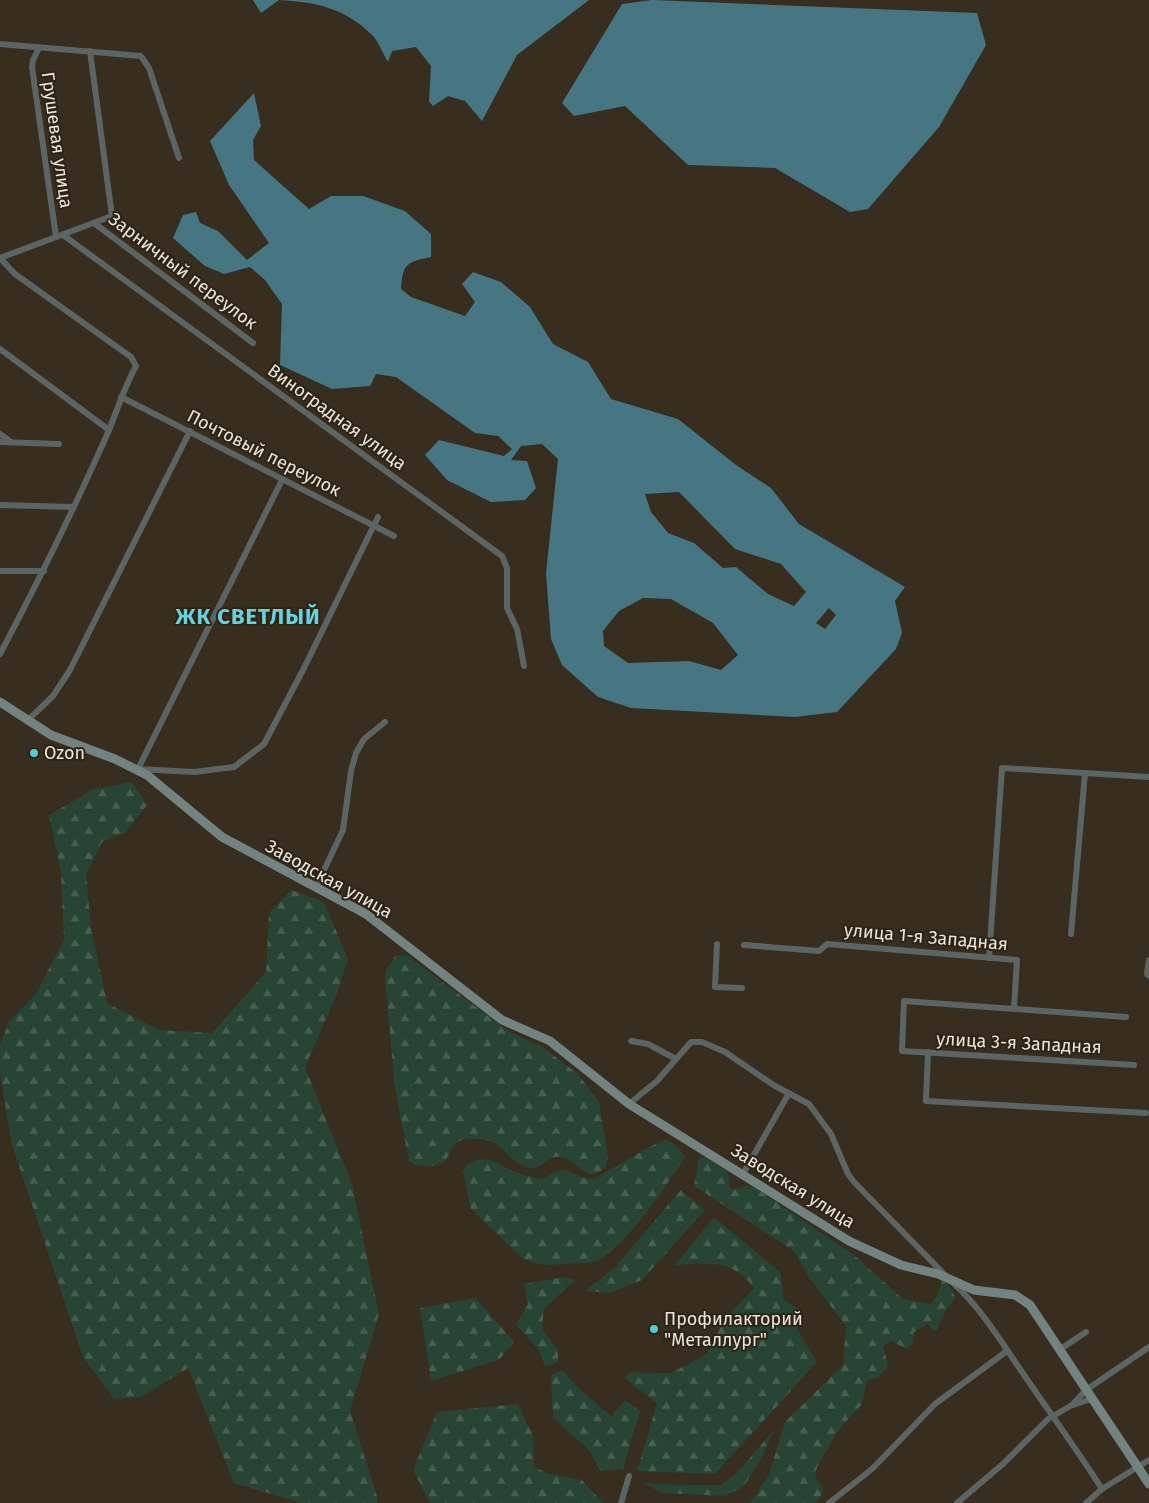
<svg xmlns="http://www.w3.org/2000/svg" width="1149" height="1503" font-family="'Fira Sans',sans-serif">
	<style>
		.forest { fill: url(#forest-firs) }
		.water { fill: #457682; fill-rule: evenodd }
		.lines { fill: none; stroke-linecap: round; stroke-linejoin: round }
		.street { stroke: #5b6563; stroke-width: 6 }
		.secondary { stroke: #738380; stroke-width: 9 }
		.poi-dot { fill: #51ccd5; stroke: #2d2416; stroke-width: 2 }
		.labels { text-anchor: middle; stroke-width: 4; stroke-linejoin: round; paint-order: stroke }
		.street-label { font-size: 18px; fill: #eae4db; stroke: #2d2416 }
		.poi-label { font-size: 18px; fill: #eae4db; stroke: #2d2416; text-anchor: start }
		.district-label { font-size: 22px; font-weight: bold; letter-spacing: 1px; fill: #66d2db; stroke: #2d2416 }
	</style>
	<defs>
		<pattern id="forest-firs" width="22" height="20" patternUnits="userSpaceOnUse" patternTransform="scale(1.25)"><rect width="22" height="20" fill="#284434"/><path d="M5 1l3.5 6h-7zM16 11l3.5 6h-7z" fill="#475f51"/></pattern>
	</defs>
	<rect width="100%" height="100%" fill="#372e1f"/>
	<g class="forest">
		<polygon points="132,782 147,805 125,833 102,842 86,875 91,928 107,1003 159,1030 212,1033 266,972 269,913 291,890 324,902 348,959 337,994 305,1067 352,1184 379,1314 350,1411 377,1496 377,1503 302,1503 234,1483 188,1368 141,1397 114,1399 83,1357 12,1145 0,1073 0,1045 9,1022 36,994 64,939 61,872 49,815 94,789"/>
		<path d="M396,955L408,956L508,1031L544,1048L578,1074L599,1102L608,1157C607,1169 601,1172 590,1175C581,1169 570,1159 560,1157C547,1155 542,1171 529,1168C501,1160 507,1134 464,1140C443,1143 458,1167 427,1166C420,1166 416,1166 409,1161L395,1088L385,979V971Z"/>
		<path d="M665,1140L675,1144L685,1157C669,1182 624,1250 596,1261C587,1264 573,1263 562,1264C547,1265 535,1266 522,1258L471,1209L463,1172L467,1164C491,1155 490,1160 510,1170C518,1173 528,1176 536,1178C547,1181 552,1171 561,1170C571,1169 580,1180 594,1179L651,1146Z"/>
		<polygon points="705,1157 726,1171 730,1178 728,1186 733,1190 747,1185 757,1189 854,1255 903,1299 931,1304 937,1295 942,1281 948,1284 956,1298 946,1310 937,1330 933,1331 928,1324 914,1332 913,1343 907,1349 891,1341 883,1346 888,1366 878,1378 867,1380 862,1404 838,1431 817,1467 815,1476 823,1489 821,1496 815,1503 750,1503 769,1475 785,1422 843,1365 846,1326 810,1279 794,1251 694,1186 699,1158"/>
		<polygon points="681,1190 705,1210 642,1280 610,1293 585,1291 615,1267"/>
		<path d="M714,1217L780,1272L784,1300L802,1311L797,1329L817,1362L715,1474L637,1471L657,1403L624,1378L631,1372L671,1373L707,1354L726,1317L754,1288C731,1258 710,1264 675,1265Z"/>
		<polygon points="565,1277 575,1280 544,1309 542,1329 558,1350 558,1362 545,1366 539,1350 516,1325 528,1304 524,1284"/>
		<polygon points="476,1298 514,1342 499,1360 431,1381 420,1308"/>
		<polygon points="563,1370 578,1388 611,1416 625,1400 640,1411 623,1469 601,1471 588,1449 553,1418 551,1375"/>
		<polygon points="518,1404 533,1436 534,1467 553,1475 582,1480 603,1503 430,1503 413,1470 437,1412"/>
		<polygon points="774,1430 762,1457 744,1486 725,1496 663,1493 644,1484 722,1485 736,1474"/>
	</g>
	<g class="water">
		<path d="M253,0H589L517,55L482,121L465,101L448,96L433,106L429,101L431,66L416,47L392,51L388,62C383,54 379,42 372,35C345,8 316,2 279,0L261,13Z"/>
		<polygon points="652,0 977,13 986,45 939,127 868,209 850,212 775,168 688,165 625,106 574,116 562,103 622,4"/>
		<path d="M254,93L261,126L253,140L254,160L309,209L331,196H363L405,211L431,234V257C407,262 403,263 401,289L411,297L465,316L475,302L462,284L473,272L501,282L530,307L553,344L588,362L611,399L678,419L736,465L771,488L799,524L905,587L895,601L902,633L896,649L837,712L795,717L631,708L598,697L562,665L551,639L546,573L558,459L542,444L521,446L511,460L527,461L536,488L525,500L491,502L447,480L425,455L439,440L504,456L512,449L498,436L475,433L396,377L376,374L370,386L332,389L280,365L282,304L265,280L250,267L224,274L205,266L173,238L183,215L196,212L200,223L218,231L247,260L269,243L229,185L210,141ZM679,492L735,549L781,564L806,592L794,606L768,594L736,567L723,568L694,543L668,533L651,512L645,494ZM643,598L671,599L713,623L738,655L721,670L689,661L628,663L604,646L603,631L619,611ZM829,608L836,615L825,629L816,623Z"/>
	</g>
	<g class="lines">
		<g class="street">
			<polyline points="0,44 141,56 149,68 179,158"/>
			<polyline points="39,48 33,60 32,67 56,237"/>
			<polyline points="94,223 253,343"/>
			<polyline points="63,235 502,556 507,568 507,608 517,629 524,666"/>
			<path d="M0,258L15,274L131,357L136,366C122,391 115,419 102,446C70,517 36,586 0,654"/>
			<polyline points="0,258 112,216 90,51"/>
			<polyline points="0,349 109,430"/>
			<polyline points="121,397 394,536"/>
			<polyline points="0,434 11,442"/>
			<polyline points="0,442 59,444"/>
			<polyline points="283,478 138,769 194,772 234,767 264,744 303,670 378,517"/>
			<polyline points="0,505 74,507"/>
			<polyline points="0,571 44,571"/>
			<polyline points="27,721 53,696 70,670 190,431"/>
			<polyline points="316,887 343,830 351,771 356,753 364,739 385,722"/>
			<polyline points="1071,934 1085,773"/>
			<polyline points="717,944 715,987 742,988"/>
			<polyline points="744,945 819,951 827,944 1017,960 1014,1008"/>
			<polyline points="989,958 1002,768 1149,777"/>
			<polyline points="1149,960 1147,974 1149,976"/>
			<polyline points="1126,1017 904,1001 902,1051 1134,1065"/>
			<polyline points="631,1041 648,1044 676,1059"/>
			<polyline points="928,1052 926,1101 1146,1113"/>
			<polyline points="629,1104 657,1081 691,1042 702,1042 725,1052 775,1086 809,1104 831,1134 848,1174 854,1182 947,1277"/>
			<polyline points="743,1174 789,1093"/>
			<path d="M954,1284C980,1307 1000,1340 1020,1369C1047,1409 1076,1448 1102,1489"/>
			<polyline points="1059,1350 1086,1332"/>
			<polyline points="1073,1405 1091,1399"/>
			<polyline points="621,1503 629,1476"/>
			<polyline points="829,1503 872,1469 935,1404 1007,1351"/>
			<polyline points="957,1503 1004,1463 1048,1419 1072,1405 1086,1390 1149,1347"/>
			<polyline points="1086,1503 1102,1489 1149,1460"/>
		</g>
		<polyline class="secondary" points="0,702 51,735 115,759 147,775 222,837 366,914 502,1020 550,1041 629,1104 849,1241 901,1265 938,1274 974,1290 1015,1295 1030,1305 1149,1484"/>
	</g>
	<g class="poi-dot">
		<circle cx="34" cy="753" r="5"/>
		<circle cx="654" cy="1329" r="5"/>
	</g>
	<g class="labels">
		<g class="street-label">
			<text transform="translate(57 140) rotate(82)" y="6">Грушевая улица</text>
			<text transform="translate(183 271) rotate(37)" y="6">Зарничный переулок</text>
			<text transform="translate(337 417) rotate(36)" y="6">Виноградная улица</text>
			<text transform="translate(264 453) rotate(27)" y="6">Почтовый переулок</text>
			<text transform="translate(329 879) rotate(29)" y="6">Заводская улица</text>
			<text transform="translate(926 937) rotate(5)" y="6">улица 1-я Западная</text>
			<text transform="translate(1019 1043) rotate(3)" y="6">улица 3-я Западная</text>
			<text transform="translate(793 1186) rotate(32)" y="6">Заводская улица</text>
		</g>
		<g class="poi-label">
			<text x="44" y="759">Ozon</text>
			<text x="664" y="1325">Профилакторий<tspan x="664" dy="21">"Металлург"</tspan></text>
		</g>
		<g class="district-label">
			<text x="248" y="624">ЖК СВЕТЛЫЙ</text>
		</g>
	</g>
</svg>
